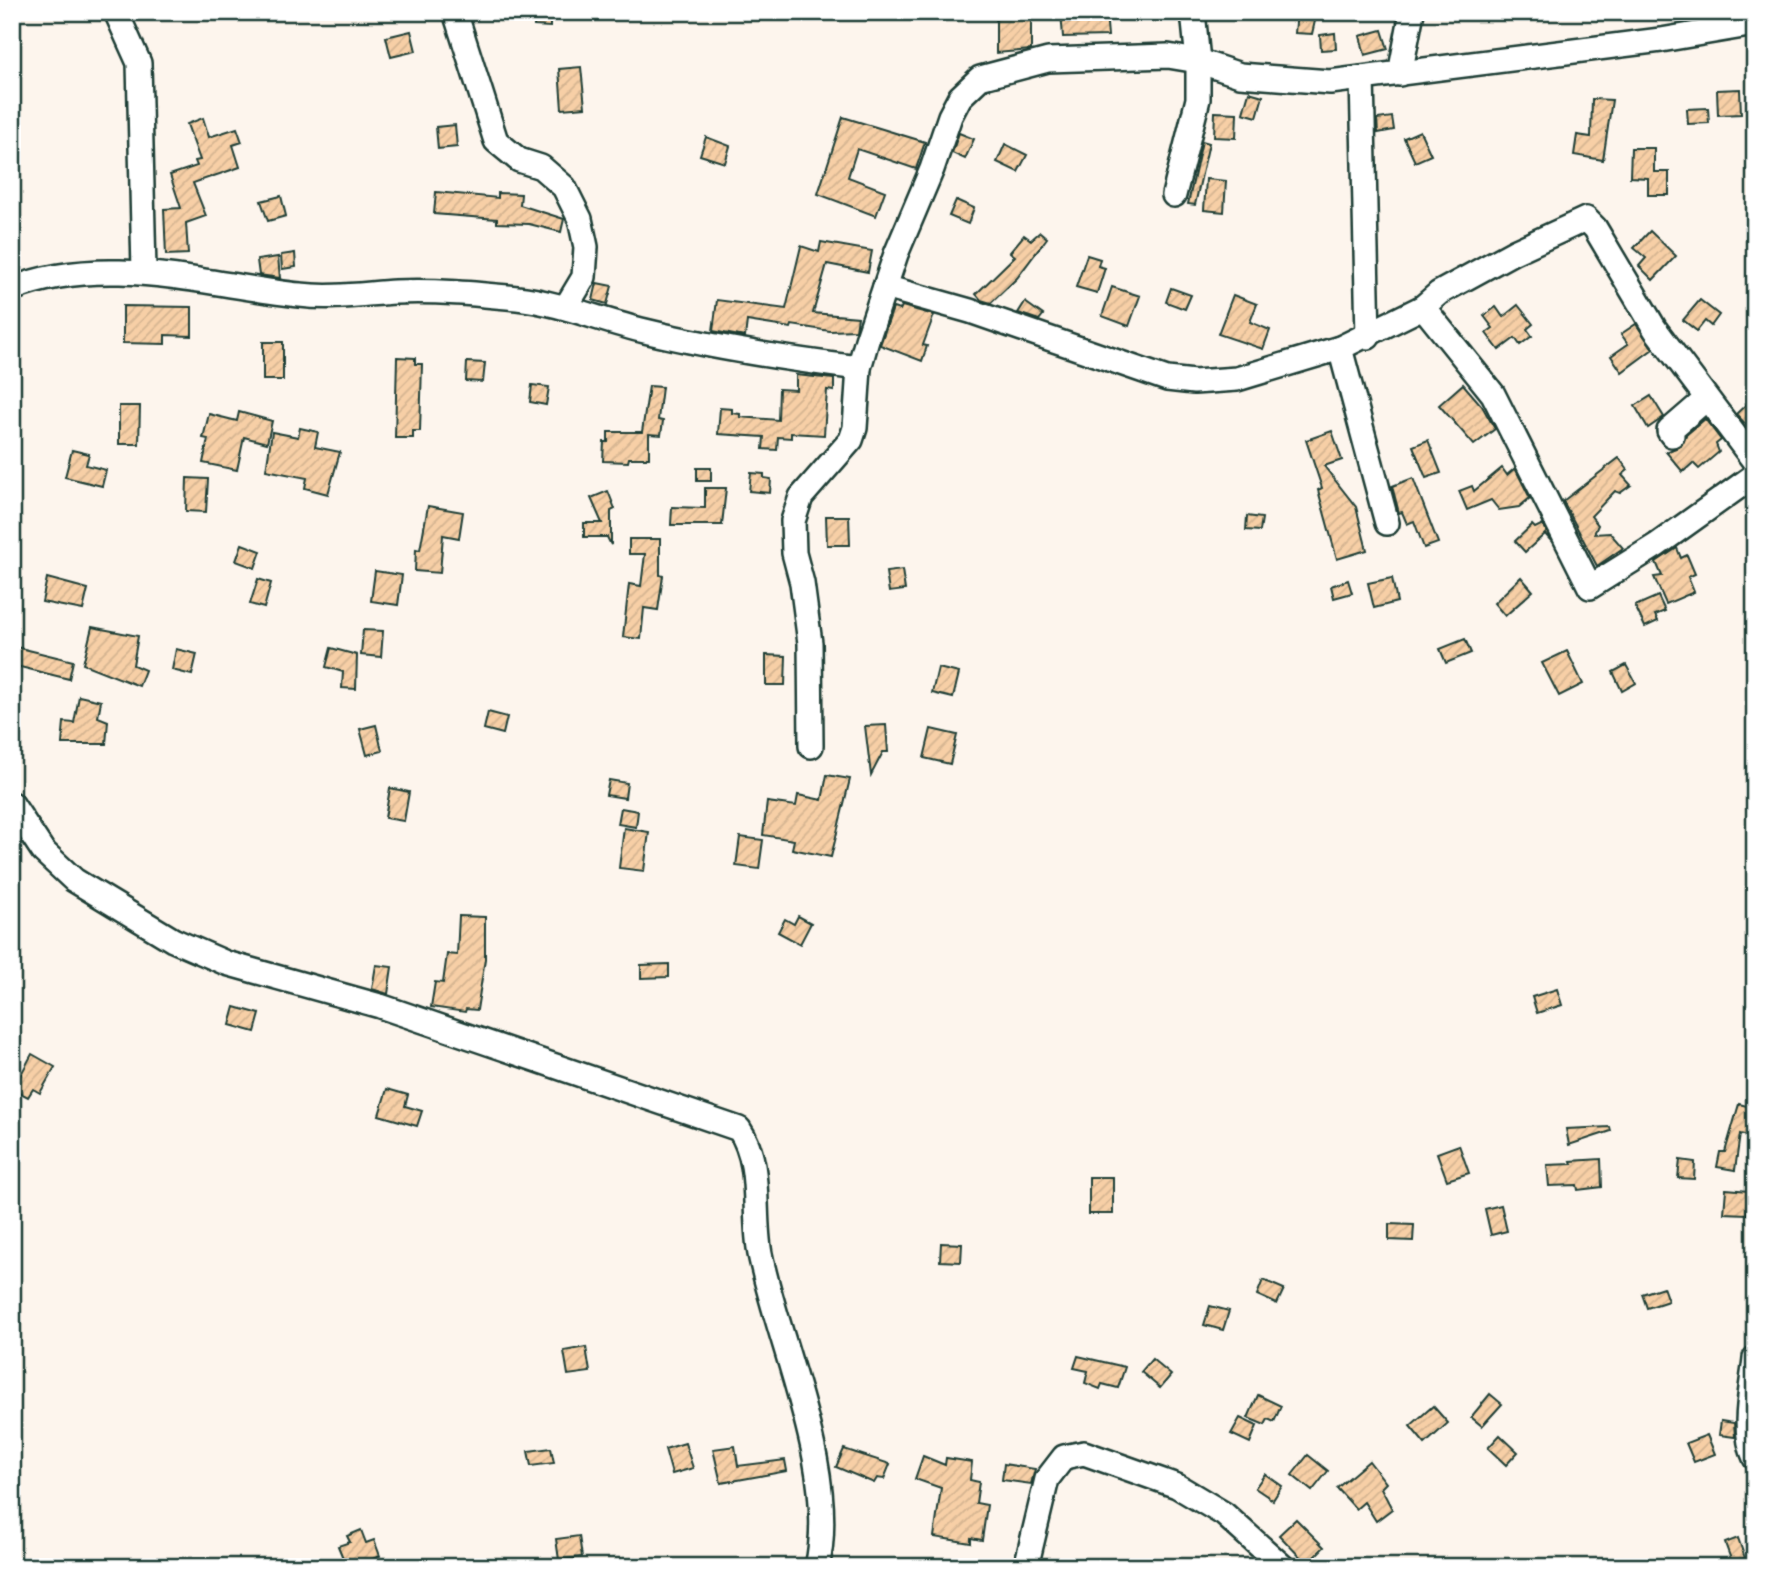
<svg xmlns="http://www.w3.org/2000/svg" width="1767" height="1579" font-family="'Indie Flower',sans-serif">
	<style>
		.building { fill: url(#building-hatch); stroke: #1f3d34; stroke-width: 2 }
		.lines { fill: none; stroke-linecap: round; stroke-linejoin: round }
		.minor-casing { stroke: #1f3d34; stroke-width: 28 }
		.minor { stroke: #fff; stroke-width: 23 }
	</style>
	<defs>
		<pattern id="building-hatch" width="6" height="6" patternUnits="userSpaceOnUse" patternTransform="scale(1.75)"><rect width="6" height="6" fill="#f7cfa6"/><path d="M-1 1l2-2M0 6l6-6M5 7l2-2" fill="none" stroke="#d3b390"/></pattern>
	</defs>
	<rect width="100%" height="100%" fill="#fdf5ed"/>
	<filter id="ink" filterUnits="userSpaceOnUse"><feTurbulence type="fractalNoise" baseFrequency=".0143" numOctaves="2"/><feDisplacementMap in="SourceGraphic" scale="14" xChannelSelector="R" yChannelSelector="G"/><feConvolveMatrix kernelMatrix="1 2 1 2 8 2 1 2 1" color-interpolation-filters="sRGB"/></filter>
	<g filter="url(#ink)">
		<g class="building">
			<polygon points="535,12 550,12 550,27 534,26"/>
			<polygon points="996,12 1031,12 1031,50 996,53"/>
			<polygon points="1061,12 1106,12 1108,36 1063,37"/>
			<polygon points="1297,12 1317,12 1312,34 1295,33"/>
			<polygon points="1382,30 1388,49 1365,55 1360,36"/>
			<polygon points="411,31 416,51 391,57 386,37"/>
			<polygon points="1335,33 1336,49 1321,50 1320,35"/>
			<polygon points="581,67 585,107 562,109 559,69"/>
			<polygon points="1740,89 1741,114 1718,115 1717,90"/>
			<polygon points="1249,92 1263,96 1257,117 1243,113"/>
			<polygon points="1592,99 1612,100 1603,160 1574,155 1577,135 1591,137"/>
			<polygon points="1708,108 1709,123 1688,124 1687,109"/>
			<polygon points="1215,112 1237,113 1236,138 1214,137"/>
			<polygon points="843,117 925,142 916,169 857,149 848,177 885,191 876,216 818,194"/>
			<polygon points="1392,117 1394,130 1378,133 1377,119"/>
			<polygon points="203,118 209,137 237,128 242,142 233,145 240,167 193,183 206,216 186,223 188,254 166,255 164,209 181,208 170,175 197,166 195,161 200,160 187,124"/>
			<polygon points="455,125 457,147 438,149 436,127"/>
			<polygon points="1420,131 1431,155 1415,162 1404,138"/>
			<polygon points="959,133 974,139 965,159 952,153"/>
			<polygon points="706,137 730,146 725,163 700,155"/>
			<polygon points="1202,141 1209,143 1195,205 1188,204"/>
			<polygon points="1005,144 1027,155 1018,172 997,162"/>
			<polygon points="1631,148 1654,148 1654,172 1669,172 1669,195 1648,195 1648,178 1630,177"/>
			<polygon points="1206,179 1226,181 1224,212 1204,210"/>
			<polygon points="436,192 498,198 498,193 521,194 520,205 564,219 561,232 529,224 497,223 497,219 434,214"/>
			<polygon points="281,196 286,216 268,221 261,201"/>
			<polygon points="956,200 974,208 968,224 949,216"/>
			<polygon points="1650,231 1676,256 1653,280 1639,266 1646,258 1634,248"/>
			<polygon points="1040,232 1047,238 1017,278 991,303 981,300 976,294 1015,256 1010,252 1024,235 1031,240"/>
			<polygon points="821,242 872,251 868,272 827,264 813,313 858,317 856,330 830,331 792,325 791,328 747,321 745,337 713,331 717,300 786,309 801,246 819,252"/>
			<polygon points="295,253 296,267 282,269 281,255"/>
			<polygon points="1087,255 1100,259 1098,266 1105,268 1097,293 1076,287"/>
			<polygon points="278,257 280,278 259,275 257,260"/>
			<polygon points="597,283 612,286 607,304 593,300"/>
			<polygon points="1112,287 1140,296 1129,326 1102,316"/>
			<polygon points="1171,288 1191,295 1185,309 1166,302"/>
			<polygon points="1233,295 1257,304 1250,322 1270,330 1263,349 1218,334"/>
			<polygon points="1700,300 1719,315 1711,326 1705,321 1697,331 1683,320"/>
			<polygon points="1025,302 1043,315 1039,320 1018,313"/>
			<polygon points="1518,305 1533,324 1527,329 1532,336 1520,345 1515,338 1499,350 1486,333 1493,328 1484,316 1496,307 1503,317"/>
			<polygon points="123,306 192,307 192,336 165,335 165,344 123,343"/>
			<polygon points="902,306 934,315 923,345 927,346 922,361 880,345 893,308 900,310"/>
			<polygon points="1636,324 1653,349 1622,372 1611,356 1628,344 1621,334"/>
			<rect x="263" y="342" width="20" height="38"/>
			<polygon points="397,357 415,358 415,364 422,364 420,431 413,431 413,438 395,438"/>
			<polygon points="467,362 485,363 483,382 466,381"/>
			<polygon points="796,375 834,379 834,391 827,390 824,435 791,433 791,438 778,437 777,450 763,449 764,437 718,434 720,408 732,409 732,413 740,414 740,417 778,420 779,389 796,390"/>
			<polygon points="1463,384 1482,406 1495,429 1474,445 1439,405"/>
			<polygon points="532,385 549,387 546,405 530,402"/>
			<polygon points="649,386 662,387 658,420 663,421 661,435 649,434 649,458 629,458 628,462 603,461 604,442 608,442 608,432 642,432"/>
			<polygon points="1651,396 1664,417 1648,428 1635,406"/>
			<polygon points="1755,396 1755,434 1736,414"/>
			<polygon points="119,406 140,406 139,444 119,444"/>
			<polygon points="239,412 272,421 267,443 244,437 237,470 203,463 208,439 203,438 209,414 237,421"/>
			<polygon points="1705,419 1721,440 1716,444 1719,452 1699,469 1693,463 1683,472 1666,452 1681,446 1686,435"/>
			<polygon points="300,428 318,432 315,447 340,452 328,494 305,488 307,478 266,470 272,432 298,437"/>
			<polygon points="1332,431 1342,460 1324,466 1356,507 1367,550 1337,559 1318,490 1322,488 1306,440"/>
			<polygon points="1428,440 1441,473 1426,478 1413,446"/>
			<polygon points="72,450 89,454 86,465 106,470 102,486 65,477"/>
			<polygon points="1619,458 1628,470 1622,475 1631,485 1620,493 1615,491 1591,516 1598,525 1594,534 1610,533 1623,548 1597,566 1563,501"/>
			<rect x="697" y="468" width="14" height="13"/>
			<polygon points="1502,468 1507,475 1515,468 1530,498 1519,507 1499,510 1491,500 1467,510 1459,491 1472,486 1474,491"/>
			<polygon points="751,473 764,474 764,478 771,479 770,493 749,491"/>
			<polygon points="187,478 208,479 206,512 186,511"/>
			<polygon points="1413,478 1438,543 1424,548 1414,521 1407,524 1402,512 1399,513 1392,486"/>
			<polygon points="705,488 726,488 722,525 671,525 672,507 705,508"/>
			<polygon points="608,491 615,509 611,511 611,545 607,537 584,537 584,523 602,523 591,498"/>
			<polygon points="428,506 463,512 459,538 443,535 440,573 415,571 416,549 420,550"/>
			<polygon points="826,516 849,516 850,545 827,545"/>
			<polygon points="1247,516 1262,518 1260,531 1246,530"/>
			<polygon points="1543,524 1552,542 1545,534 1525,552 1515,541 1532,525 1535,528"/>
			<polygon points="629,539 660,539 660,575 663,576 658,610 644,608 641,639 623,637 629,584 641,586 645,554 629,554"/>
			<polygon points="242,544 261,551 255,568 236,561"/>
			<polygon points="1677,548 1681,558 1687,555 1695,574 1688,577 1694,592 1666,604 1654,577 1662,576 1656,562"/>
			<polygon points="902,570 905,590 889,592 886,572"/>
			<polygon points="375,571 402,575 398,605 371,601"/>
			<polygon points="1521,577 1533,591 1505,616 1494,603"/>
			<polygon points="47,578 88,589 83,610 42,602"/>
			<polygon points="1392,578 1397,602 1374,608 1368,583"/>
			<polygon points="258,579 271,583 264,608 250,604"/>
			<polygon points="1348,580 1352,593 1334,598 1331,586"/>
			<polygon points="1658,596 1665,611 1655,615 1658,621 1645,627 1635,606"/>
			<polygon points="92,627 138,636 133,665 145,670 139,686 83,664"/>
			<polygon points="363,630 383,631 381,657 361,655"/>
			<polygon points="1465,639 1471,653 1446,663 1440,649"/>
			<polygon points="12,646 73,661 69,679 12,665"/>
			<polygon points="331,648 357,655 356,689 342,688 343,672 326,667"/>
			<polygon points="176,649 197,654 192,675 172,670"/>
			<polygon points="1567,651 1583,684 1559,696 1542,663"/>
			<polygon points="766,655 786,656 785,685 766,685"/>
			<polygon points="1626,665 1636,683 1622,691 1613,672"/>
			<polygon points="938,668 959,673 953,698 932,693"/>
			<polygon points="79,696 101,701 98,717 108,721 106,744 62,744 64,722 74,723"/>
			<polygon points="488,712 507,717 503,734 484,729"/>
			<polygon points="376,725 382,751 367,755 360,729"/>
			<polygon points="886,725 888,752 883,752 871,775 865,726"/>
			<polygon points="931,729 957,735 950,764 924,758"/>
			<polygon points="827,775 850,779 831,857 792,849 794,840 763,835 767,802 796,806 798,795 822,800"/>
			<polygon points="609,780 627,783 625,798 606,795"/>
			<polygon points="390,788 409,792 404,821 385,818"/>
			<polygon points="621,808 638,811 636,827 618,824"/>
			<polygon points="624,828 649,832 644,871 619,868"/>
			<polygon points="740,837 763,840 759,869 736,866"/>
			<polygon points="459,916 485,917 485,959 477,1010 466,1009 465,1012 431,1007 435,982 443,983 447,954 457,955"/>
			<polygon points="798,916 811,923 800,944 778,932 785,919 794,924"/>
			<polygon points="669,964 669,977 641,978 641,965"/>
			<polygon points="376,965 392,967 388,994 372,989"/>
			<polygon points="1557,989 1562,1005 1537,1013 1532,997"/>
			<polygon points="235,1007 260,1014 255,1032 230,1025"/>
			<polygon points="32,1054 55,1067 40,1093 33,1089 28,1097 13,1089"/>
			<polygon points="387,1089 408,1095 405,1106 422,1111 417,1126 379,1115"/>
			<polygon points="1739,1104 1755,1108 1755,1138 1740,1134 1735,1170 1717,1167 1720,1152 1725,1152"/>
			<polygon points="1610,1127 1611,1131 1569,1145 1566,1129"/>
			<polygon points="1459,1145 1469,1173 1447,1180 1437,1153"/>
			<polygon points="1601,1159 1602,1187 1578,1190 1577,1185 1549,1186 1547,1165 1572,1164 1571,1161"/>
			<polygon points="1680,1160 1695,1162 1694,1179 1678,1178"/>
			<rect x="1089" y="1177" width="24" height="37"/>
			<polygon points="1726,1189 1749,1191 1747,1214 1724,1213"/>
			<polygon points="1501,1205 1507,1231 1491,1235 1485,1209"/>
			<polygon points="1389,1224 1414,1225 1413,1241 1389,1240"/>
			<polygon points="941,1243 962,1244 961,1262 940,1261"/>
			<polygon points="1263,1280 1284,1289 1277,1304 1257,1295"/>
			<polygon points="1663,1287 1668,1301 1647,1308 1642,1294"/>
			<polygon points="1210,1306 1229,1311 1223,1330 1204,1325"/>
			<polygon points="586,1347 590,1372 568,1375 564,1351"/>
			<polygon points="1078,1356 1125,1367 1118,1388 1102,1384 1100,1389 1085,1383 1088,1371 1074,1368"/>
			<polygon points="1152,1359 1171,1375 1160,1388 1141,1372"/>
			<polygon points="1490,1394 1502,1404 1482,1426 1471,1417"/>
			<polygon points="1258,1395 1281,1406 1274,1422 1268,1419 1265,1425 1248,1418"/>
			<polygon points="1433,1406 1448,1423 1425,1444 1410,1426"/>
			<polygon points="1240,1418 1257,1426 1250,1443 1231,1434"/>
			<polygon points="1721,1421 1734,1423 1735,1437 1719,1435"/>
			<polygon points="1500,1435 1518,1452 1506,1465 1488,1448"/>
			<polygon points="1707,1435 1715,1454 1694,1462 1686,1443"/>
			<polygon points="685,1443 693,1468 672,1474 665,1449"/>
			<polygon points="735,1446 738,1466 785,1460 787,1471 721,1483 713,1449"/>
			<polygon points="551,1448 554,1463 531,1466 528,1451"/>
			<polygon points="844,1449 890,1464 884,1479 877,1478 874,1483 836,1467"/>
			<polygon points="1308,1455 1328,1471 1312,1491 1292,1475"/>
			<polygon points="923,1456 945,1465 946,1458 972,1462 970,1480 979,1482 976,1503 987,1505 982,1540 971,1538 971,1543 934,1537 941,1488 915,1479"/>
			<polygon points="1369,1461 1386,1483 1381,1488 1392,1509 1376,1521 1364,1502 1356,1509 1337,1488"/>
			<polygon points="1004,1464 1035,1469 1031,1484 1002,1480"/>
			<polygon points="1265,1474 1282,1486 1273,1500 1255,1488"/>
			<polygon points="1296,1519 1324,1547 1307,1564 1279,1535"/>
			<polygon points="361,1530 366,1543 374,1540 380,1556 353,1567 350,1559 343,1558 338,1546 350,1542 347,1536"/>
			<polygon points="579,1536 582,1557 559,1560 556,1539"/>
			<polygon points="1738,1538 1745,1558 1732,1562 1725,1543"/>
		</g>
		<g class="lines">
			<g class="minor-casing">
				<g id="minor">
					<polyline points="116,12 139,63 144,271"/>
					<polyline points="455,12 496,141 519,160 541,167 564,187 580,219 586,247 584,277 566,307"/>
					<polyline points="1400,74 1412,12"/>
					<polyline points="1362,78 1368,337"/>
					<polyline points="1174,195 1198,99 1198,61 1193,12"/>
					<polyline points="885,287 970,311 1167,379 1194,382 1237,379 1340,348 1423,307 1439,293 1514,252 1586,219 1595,228 1655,329 1755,462"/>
					<path d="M12,289C105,252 205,285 300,295C332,299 363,294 395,292C435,290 477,294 517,298C561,303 602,321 645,331C715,348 787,359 859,368"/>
					<polyline points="1423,307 1493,394 1590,587 1657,545 1755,475"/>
					<polyline points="1340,348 1387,523"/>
					<polyline points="1672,435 1669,431 1706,399"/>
					<polyline points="811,746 810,643 802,583 794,553 793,521 801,497 851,440 855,428 859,368 867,340 896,254 932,169 950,116 960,97 980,78 1048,60 1168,56 1198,61 1240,75 1330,82 1661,40 1755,24"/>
					<path d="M12,804L43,851L74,880L173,940L226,963L380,1006L739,1129C763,1164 752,1213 760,1254C779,1347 839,1472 817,1567"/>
					<path d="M1755,1358C1752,1389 1741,1429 1755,1458"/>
					<polyline points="1026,1567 1047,1479 1064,1457 1084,1453 1177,1486 1224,1514 1283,1567"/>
				</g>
			</g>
			<use href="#minor" class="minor"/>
		</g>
	</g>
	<rect width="1767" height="1579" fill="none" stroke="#fff" stroke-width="42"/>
	<rect x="21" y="21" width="1725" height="1537" fill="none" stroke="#1f3d34" stroke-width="2.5" filter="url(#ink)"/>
</svg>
